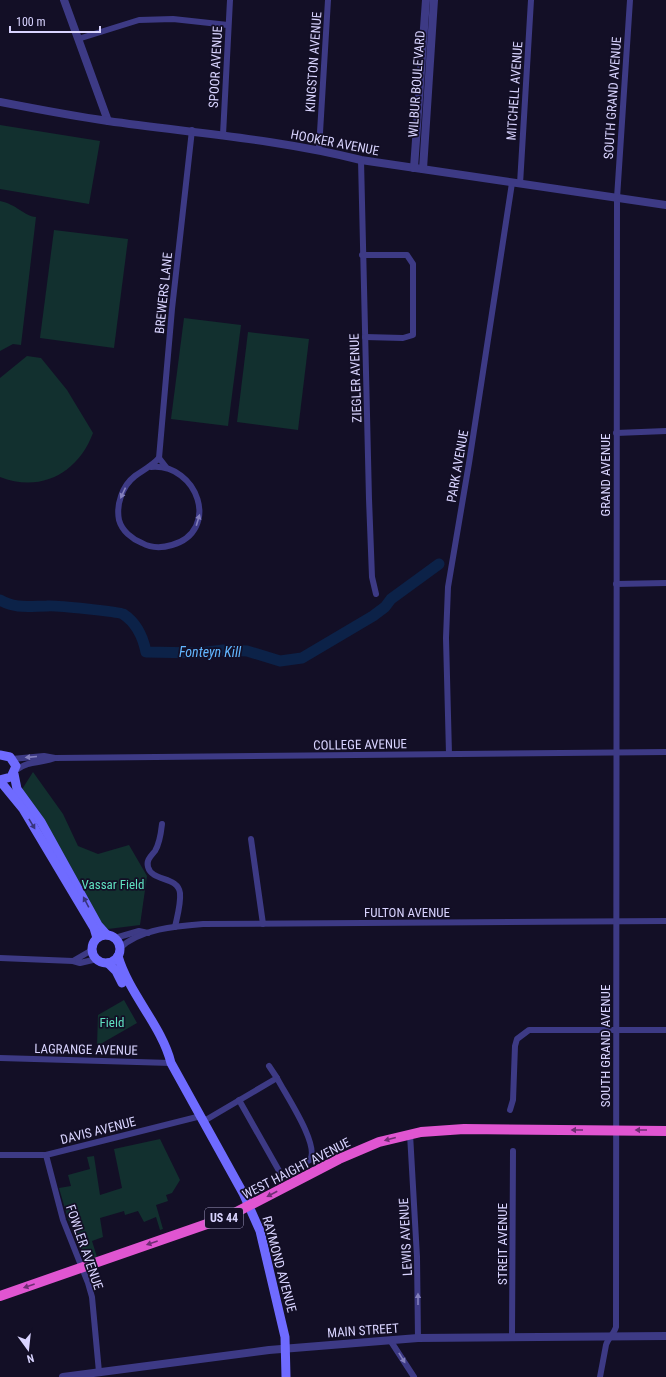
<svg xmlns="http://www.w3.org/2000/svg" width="666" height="1377" font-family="'Roboto Condensed',sans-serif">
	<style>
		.green { fill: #12302f }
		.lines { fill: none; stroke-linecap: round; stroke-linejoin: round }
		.river { stroke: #0c2248; stroke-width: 11 }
		.minor { stroke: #3d3a85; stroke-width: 6 }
		.tertiary { stroke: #3d3a85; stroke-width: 8 }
		.secondary { stroke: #6f6bff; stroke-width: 9 }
		.trunk { stroke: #e055d1; stroke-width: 10 }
		.oneway { fill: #837fbc }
		.oneway2 { fill: #38347d }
		.oneway3 { fill: #6f2e73 }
		.labels { text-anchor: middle; stroke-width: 3.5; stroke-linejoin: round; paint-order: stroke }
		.shield { fill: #130f26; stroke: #9e99be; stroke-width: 1 }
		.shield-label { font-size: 12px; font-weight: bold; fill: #d9d4ff }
		.street-label { font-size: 13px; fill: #d9d4ff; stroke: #130f26 }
		.park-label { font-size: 13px; fill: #5fe0c0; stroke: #130f26 }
		.water-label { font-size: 14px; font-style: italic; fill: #62b6ff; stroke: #130f26 }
	</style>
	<rect width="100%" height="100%" fill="#130f26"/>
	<g class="green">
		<polygon points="0,125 100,141 89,204 0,189"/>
		<path d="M0,201C16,204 24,216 36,217L21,345L13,344L0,351Z"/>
		<polygon points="54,230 128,239 114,348 40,338"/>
		<polygon points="184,318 241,325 228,426 171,419"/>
		<polygon points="248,332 309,339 298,430 237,422"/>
		<path d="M27,356L41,358L67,390L93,433C78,473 41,493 0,477V378Z"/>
		<polygon points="33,772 63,814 78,846 98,854 129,845 147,876 140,925 108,929 95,918 21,791"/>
		<polygon points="124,1000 137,1023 97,1046 98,1015"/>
		<polygon points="160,1139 180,1180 172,1193 166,1195 168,1201 156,1205 163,1229 160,1230 156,1217 144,1222 138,1211 125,1215 124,1211 100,1218 103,1237 92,1241 97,1257 86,1259 68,1219 59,1188 71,1186 68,1175 90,1169 87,1157 94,1156 100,1195 122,1188 114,1149"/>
	</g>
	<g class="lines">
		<path class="river" d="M0,600C14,609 31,606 47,606C56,605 119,612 123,614C137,623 143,637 146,652L200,653L223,650L247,651L280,661L302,658L373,616L385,607L391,599L439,564"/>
		<g class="minor">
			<polyline points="78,39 139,20 173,19 228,25"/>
			<polyline points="223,135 230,0"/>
			<polyline points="319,149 328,0"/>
			<polyline points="361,160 369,499 372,577 376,594"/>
			<polyline points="520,184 531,0"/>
			<polyline points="362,255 407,255 413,264 413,335 403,338 365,337"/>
			<polyline points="616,433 666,431"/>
			<path d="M151,467C198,463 221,531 172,545C162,548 151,548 142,543C132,539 122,531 119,520C116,505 122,486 135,476C143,470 152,466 159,458"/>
			<polyline points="166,467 159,458 172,309 192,130"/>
			<polyline points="616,584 666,583"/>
			<polyline points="449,754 446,638 448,587 469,463 512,183"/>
			<polyline points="55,758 666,752"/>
			<path d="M12,759L44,756L55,758C39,764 30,760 16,770"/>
			<path d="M162,824C161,833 160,843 155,851C151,856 146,860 148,867C152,882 178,876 180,893C181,904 177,917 175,927"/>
			<polyline points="251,839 263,924"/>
			<polyline points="115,938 139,931 148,933"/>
			<path d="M120,948C140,929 176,926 203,924L666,921"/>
			<polyline points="92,950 73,961 80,963 97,959"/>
			<polyline points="0,958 73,961"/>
			<polyline points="0,1058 171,1063"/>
			<path d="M239,1100L282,1176L310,1160C320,1145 285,1094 277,1078"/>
			<polyline points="510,1110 513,1100 515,1046 517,1039 529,1030 666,1030"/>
			<polyline points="204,1121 277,1078 269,1066"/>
			<polyline points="410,1134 417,1257 418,1338"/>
			<polyline points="0,1155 46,1155 201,1116"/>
			<polyline points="46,1155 63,1220 88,1283 92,1297 99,1372"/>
			<polyline points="512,1337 513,1151"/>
			<polyline points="390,1340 414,1377"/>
			<path d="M600,1377L606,1345C608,1338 614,1334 616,1327L617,198L630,0"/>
		</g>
		<g class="tertiary">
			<polyline points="64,0 108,121"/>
			<path d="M0,102C36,109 72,116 108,121C193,133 278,139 361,160L666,205"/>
			<polyline points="414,168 426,0"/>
			<polyline points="423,169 434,0"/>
			<polyline points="63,1377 269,1350 418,1338 666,1336"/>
		</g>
		<g class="secondary">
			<polyline points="0,755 10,757 16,766 11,777 0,780"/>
			<polyline points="14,774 17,789 41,822 98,925 107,935"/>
			<polyline points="0,781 23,809 94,928 97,938"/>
			<circle cx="106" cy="949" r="14"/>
			<path d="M118,956C129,994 162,1026 171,1063L243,1193L260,1231L285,1337L286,1377"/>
			<polyline points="108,963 116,971 122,983"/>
		</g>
		<polyline class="trunk" points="0,1296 227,1217 339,1159 379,1142 421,1132 464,1129 666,1131"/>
	</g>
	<defs><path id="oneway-solid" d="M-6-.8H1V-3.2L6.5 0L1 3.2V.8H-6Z"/></defs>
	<g class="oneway">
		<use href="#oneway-solid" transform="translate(123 493) rotate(115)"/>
		<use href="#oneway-solid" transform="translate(198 520) rotate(-73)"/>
		<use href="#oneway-solid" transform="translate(31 757) rotate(175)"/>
		<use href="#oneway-solid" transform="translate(418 1299) rotate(-90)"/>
		<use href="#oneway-solid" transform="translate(402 1358) rotate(58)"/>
	</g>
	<g class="oneway2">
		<use href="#oneway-solid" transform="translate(32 824) rotate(59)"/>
		<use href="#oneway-solid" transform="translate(86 902) rotate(-118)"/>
	</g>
	<g class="oneway3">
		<use href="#oneway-solid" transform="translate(577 1130) rotate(-180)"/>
		<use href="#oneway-solid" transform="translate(641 1130) rotate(-180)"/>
		<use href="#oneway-solid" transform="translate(390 1139) rotate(165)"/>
		<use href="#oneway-solid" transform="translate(272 1194) rotate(152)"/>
		<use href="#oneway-solid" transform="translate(152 1243) rotate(161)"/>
		<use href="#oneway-solid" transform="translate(29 1286) rotate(161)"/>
	</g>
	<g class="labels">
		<rect class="shield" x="205" y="1208" width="38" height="20" rx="3"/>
		<g class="shield-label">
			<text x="224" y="1222">US 44</text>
		</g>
		<g class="street-label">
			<text transform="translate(313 62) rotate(-86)" y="5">KINGSTON AVENUE</text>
			<text transform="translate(215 67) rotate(-87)" y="5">SPOOR AVENUE</text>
			<text transform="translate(416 84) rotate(-86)" y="5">WILBUR BOULEVARD</text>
			<text transform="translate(514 91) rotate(-86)" y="5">MITCHELL AVENUE</text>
			<text transform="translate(612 98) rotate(-86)" y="5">SOUTH GRAND AVENUE</text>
			<text transform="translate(335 142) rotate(11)" y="5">HOOKER AVENUE</text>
			<text transform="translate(163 293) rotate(-84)" y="5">BREWERS LANE</text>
			<text transform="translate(355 378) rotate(-92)" y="5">ZIEGLER AVENUE</text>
			<text transform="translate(457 466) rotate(-80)" y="5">PARK AVENUE</text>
			<text transform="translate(605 475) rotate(-90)" y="5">GRAND AVENUE</text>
			<text transform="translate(360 744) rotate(-1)" y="5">COLLEGE AVENUE</text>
			<text x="407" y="917">FULTON AVENUE</text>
			<text transform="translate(605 1046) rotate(-90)" y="5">SOUTH GRAND AVENUE</text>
			<text transform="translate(86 1049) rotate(1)" y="5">LAGRANGE AVENUE</text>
			<text transform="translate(98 1130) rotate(-14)" y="5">DAVIS AVENUE</text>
			<text transform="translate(296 1168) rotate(-27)" y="5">WEST HAIGHT AVENUE</text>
			<text transform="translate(405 1237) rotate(-93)" y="5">LEWIS AVENUE</text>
			<text transform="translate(502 1244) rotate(-90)" y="5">STREIT AVENUE</text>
			<text transform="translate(85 1247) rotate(71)" y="5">FOWLER AVENUE</text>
			<text transform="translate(280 1264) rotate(75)" y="5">RAYMOND AVENUE</text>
			<text transform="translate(363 1330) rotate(-4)" y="5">MAIN STREET</text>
		</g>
		<g class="park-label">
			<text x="113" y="889">Vassar Field</text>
			<text x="112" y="1027">Field</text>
		</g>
		<g class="water-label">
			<text x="210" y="657">Fonteyn Kill</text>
		</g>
	</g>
	<g transform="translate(28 1349) rotate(165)" stroke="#130f26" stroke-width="3" paint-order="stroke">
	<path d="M0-3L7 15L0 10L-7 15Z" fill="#d9d4ff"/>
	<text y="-6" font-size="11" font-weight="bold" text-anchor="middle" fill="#d9d4ff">N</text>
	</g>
	<path d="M10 26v6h90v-6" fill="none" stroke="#d9d4ff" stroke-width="2"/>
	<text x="16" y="26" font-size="12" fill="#d9d4ff" stroke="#130f26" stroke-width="3" paint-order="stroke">100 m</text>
</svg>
